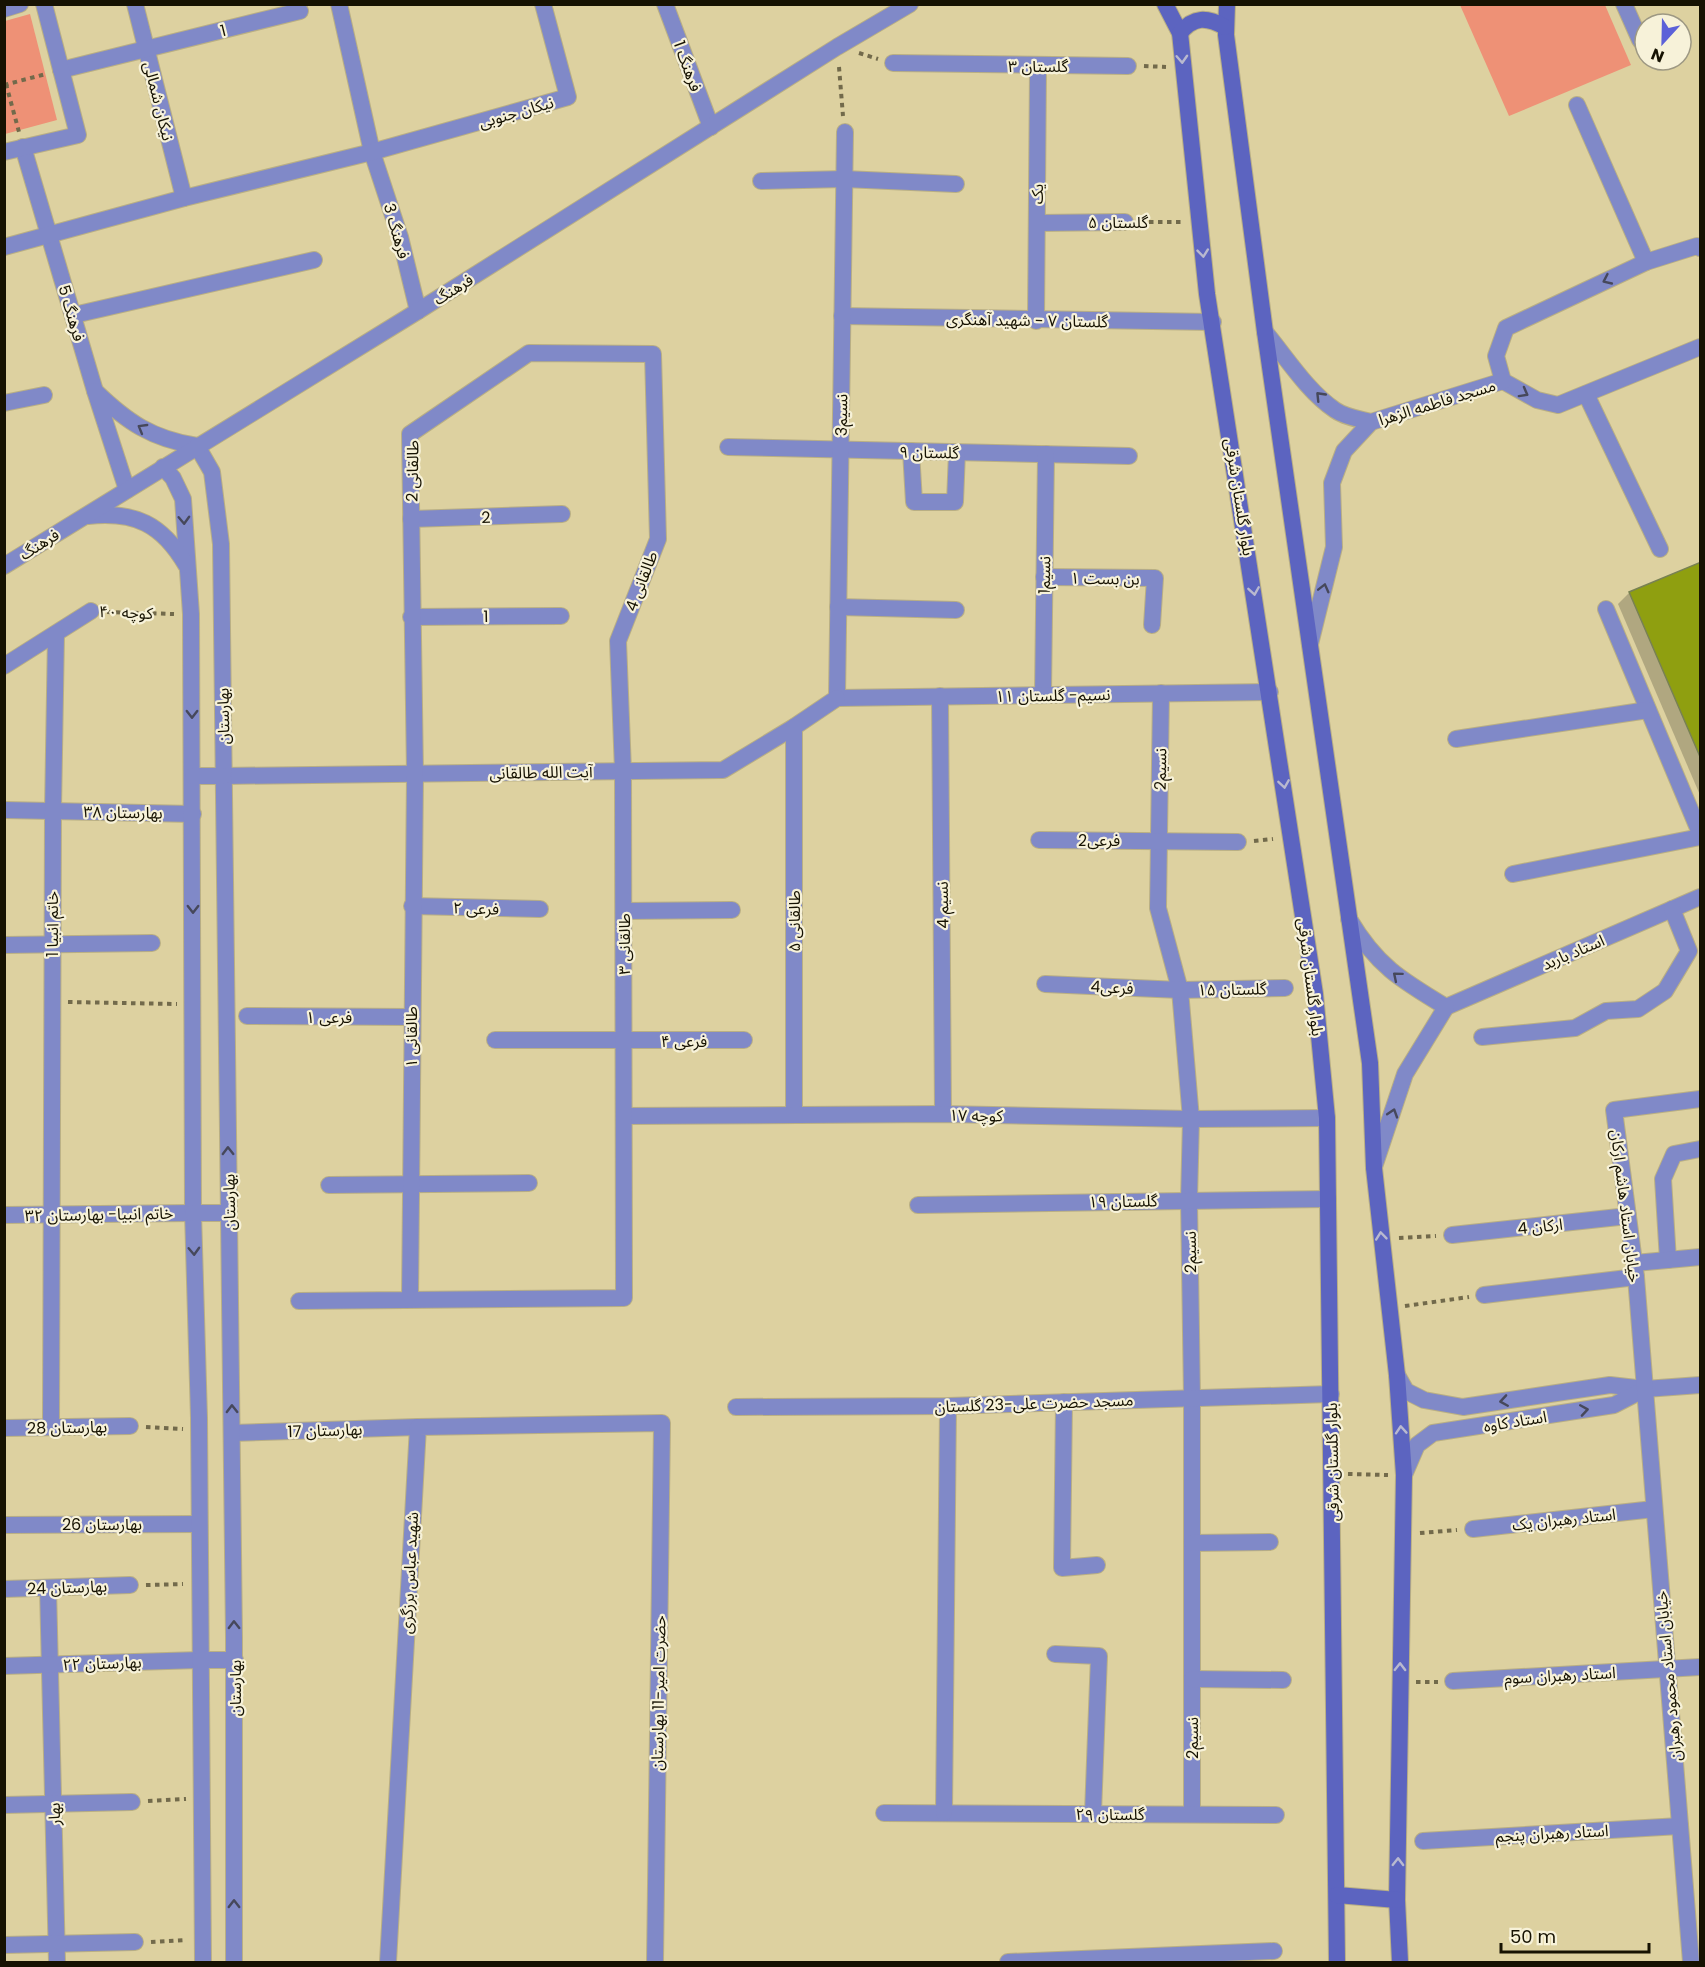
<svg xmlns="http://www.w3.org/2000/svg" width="1705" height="1967" font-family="Poppins,'Noto Sans Arabic',sans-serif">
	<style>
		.green { fill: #ee9176 }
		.shadow { fill: #0003 }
		.building { fill: #8f9f10; stroke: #788153; stroke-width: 1.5 }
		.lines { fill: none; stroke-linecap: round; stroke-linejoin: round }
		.minor-casing { stroke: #b9af84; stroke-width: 18 }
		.tertiary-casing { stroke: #b9af84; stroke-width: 18 }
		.secondary-casing { stroke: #b9af84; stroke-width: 18 }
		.path { stroke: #726a4b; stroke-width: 4; stroke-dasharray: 4.5 4.5; stroke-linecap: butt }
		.minor { stroke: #8089c8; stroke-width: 16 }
		.tertiary { stroke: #8089c8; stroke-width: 16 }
		.secondary { stroke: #5c64c0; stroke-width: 16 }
		.oneway { stroke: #b9b9cf }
		.oneway2 { stroke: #46485b }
		.labels { text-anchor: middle; stroke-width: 4.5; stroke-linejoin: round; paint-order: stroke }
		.street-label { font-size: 16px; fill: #161202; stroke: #f7f2d9 }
	</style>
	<rect width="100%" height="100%" fill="#ddd1a0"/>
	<g class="green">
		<polygon points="1460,5 1605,5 1631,65 1509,116"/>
		<polygon points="30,14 57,120 5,134 5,21"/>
	</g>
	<polygon class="shadow" points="1700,563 1700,795 1618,604 1629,593"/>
	<polygon class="building" points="1701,562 1701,759 1629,592"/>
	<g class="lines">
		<g class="minor-casing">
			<g id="minor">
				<polyline points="135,4 184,198"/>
				<polyline points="339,4 372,152 400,237 418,311"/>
				<polyline points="665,4 711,127"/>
				<polyline points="1624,4 1640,40"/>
				<polyline points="4,9 20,4"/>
				<polyline points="893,63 1128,66"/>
				<polyline points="61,70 300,11"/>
				<polyline points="1577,105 1646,262"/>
				<polyline points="23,147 95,391"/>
				<polyline points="4,152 78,135 44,4"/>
				<polyline points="761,181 844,179 956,184"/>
				<polyline points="1037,223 1125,222"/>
				<polyline points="4,247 184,198 372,152 568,97 543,4"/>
				<polyline points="1700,248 1697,246 1646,262 1506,328 1496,356 1503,381 1537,400 1558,405 1700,347"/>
				<polyline points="74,315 314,260"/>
				<polyline points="842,316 1213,322"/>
				<polyline points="1036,321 1038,67"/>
				<path d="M1265,332C1286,357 1307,391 1335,410C1345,417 1359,419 1371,422L1503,381"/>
				<polyline points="1586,394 1660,549"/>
				<polyline points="4,403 44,395"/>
				<polyline points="728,447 1129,456"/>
				<polyline points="911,451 914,502 955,502 957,452"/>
				<path d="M127,490L95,391C127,422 152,439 197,446"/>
				<polyline points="411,519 562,514"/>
				<polyline points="1044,577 1155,578 1152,625"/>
				<polyline points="838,607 956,610"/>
				<polyline points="1606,609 1700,833"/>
				<polyline points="411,617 561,616"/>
				<polyline points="1310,644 1334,547 1332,483 1344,451 1371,422"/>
				<polyline points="4,666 91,611"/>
				<polyline points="1161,693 1158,908 1180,990 1191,1119 1189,1200 1192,1398 1192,1814"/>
				<polyline points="1043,695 1046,454"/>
				<polyline points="940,696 943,1114"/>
				<polyline points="837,698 845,132"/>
				<polyline points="837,698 1270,692"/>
				<polyline points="1456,739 1648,710"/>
				<polyline points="223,776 723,770 794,727 837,698"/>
				<polyline points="4,810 193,814"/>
				<polyline points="1039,840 1238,842"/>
				<polyline points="1513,874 1700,837"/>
				<polyline points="412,906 540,909"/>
				<polyline points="624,911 732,910"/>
				<path d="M1349,919C1376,965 1401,980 1446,1007"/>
				<polyline points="4,945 152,943"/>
				<polyline points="1045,984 1180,990 1285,988"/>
				<polyline points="1446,1007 1700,897"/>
				<polyline points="247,1016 411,1017"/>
				<polyline points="1482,1037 1575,1028 1606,1011 1638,1009 1665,991 1689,951 1672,909"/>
				<polyline points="495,1040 744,1040"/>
				<polyline points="794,1115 794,727"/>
				<polyline points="625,1116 943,1114 1191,1119 1327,1118"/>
				<polyline points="1374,1167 1405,1074 1446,1007"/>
				<polyline points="329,1185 529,1183"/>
				<polyline points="918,1205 1328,1199"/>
				<polyline points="4,1215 193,1213"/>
				<polyline points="1452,1235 1628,1216"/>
				<polyline points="1668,1260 1663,1179 1674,1154 1700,1149"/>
				<polyline points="1635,1263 1700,1257"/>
				<polyline points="1484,1295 1636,1277"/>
				<polyline points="299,1301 624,1298 623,771 618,641 658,539 653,354 529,353 410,434 415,774 410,1300"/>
				<polyline points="1397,1375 1406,1391 1424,1400 1463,1407 1610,1385 1645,1389 1700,1385"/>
				<polyline points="1064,1402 1062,1568 1097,1565"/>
				<polyline points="736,1407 948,1406 1331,1394"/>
				<polyline points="51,1427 53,811 56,634"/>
				<polyline points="4,1428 130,1426"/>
				<polyline points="232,1433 418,1427"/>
				<polyline points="1404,1475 1417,1445 1433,1433 1614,1405 1645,1389"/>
				<polyline points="4,1525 199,1524"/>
				<polyline points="1473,1529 1654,1509"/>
				<polyline points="1192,1543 1270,1542"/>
				<polyline points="48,1588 57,1962"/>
				<polyline points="4,1589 130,1585"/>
				<polyline points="1055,1654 1099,1656 1093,1813"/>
				<polyline points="4,1666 200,1660"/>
				<polyline points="1192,1679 1283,1680"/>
				<polyline points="1453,1681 1700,1667"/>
				<polyline points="4,1805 132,1802"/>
				<polyline points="884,1813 1276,1815"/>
				<polyline points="944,1813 948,1406"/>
				<polyline points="1423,1841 1680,1826"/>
				<polyline points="4,1945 135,1942"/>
				<polyline points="388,1962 418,1427 662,1423 655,1962"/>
				<polyline points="1008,1962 1274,1951"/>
				<polyline points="1691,1962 1636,1277 1614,1110 1700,1099"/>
			</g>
		</g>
		<g class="tertiary-casing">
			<g id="tertiary">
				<polyline points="197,446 212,472 221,544 234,1637 234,1962"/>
				<polyline points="163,467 173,478 183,499 191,614 193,1213 199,1418 203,1962"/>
				<path d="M88,516C135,511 162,524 186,565"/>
				<polyline points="4,566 418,311 837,47 910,4"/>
				<polyline points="193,776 223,776"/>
				<polyline points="193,1213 229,1213"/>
				<polyline points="200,1660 235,1660"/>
			</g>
		</g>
		<g class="secondary-casing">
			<g id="secondary">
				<polyline points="1165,4 1180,33 1207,294 1315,994 1327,1118 1337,1962"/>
				<polyline points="1227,4 1226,35 1265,332 1370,1063 1374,1168 1397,1375 1404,1475 1397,1900 1400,1962"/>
				<path d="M1180,33C1194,16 1207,17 1225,27"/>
				<polyline points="1337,1895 1397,1900"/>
			</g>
		</g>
		<g class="path">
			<polyline points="859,53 878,59"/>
			<polyline points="1144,66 1166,67"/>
			<polyline points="839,67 843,116"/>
			<polyline points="6,84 19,132"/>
			<polyline points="4,85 46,74"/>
			<polyline points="1140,222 1184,222"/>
			<polyline points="107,612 174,614"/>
			<polyline points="1254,841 1273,839"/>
			<polyline points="68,1002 177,1004"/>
			<polyline points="1399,1238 1436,1236"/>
			<polyline points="1405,1306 1469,1297"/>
			<polyline points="146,1427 183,1429"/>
			<polyline points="1348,1474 1388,1475"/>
			<polyline points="1420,1533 1457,1530"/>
			<polyline points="146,1585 183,1584"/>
			<polyline points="1416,1682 1438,1682"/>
			<polyline points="148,1801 186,1799"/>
			<polyline points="151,1942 185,1940"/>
		</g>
		<use href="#minor" class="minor"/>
		<use href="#tertiary" class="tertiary"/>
		<use href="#secondary" class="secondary"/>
	</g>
	<defs><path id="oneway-chevron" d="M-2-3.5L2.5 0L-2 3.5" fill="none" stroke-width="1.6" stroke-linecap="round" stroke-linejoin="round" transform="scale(1.5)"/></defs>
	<g class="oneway">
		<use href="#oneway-chevron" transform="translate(1182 59) rotate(87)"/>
		<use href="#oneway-chevron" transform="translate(1203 253) rotate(84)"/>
		<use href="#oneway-chevron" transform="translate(1254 591) rotate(81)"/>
		<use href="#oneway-chevron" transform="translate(1284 784) rotate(81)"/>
		<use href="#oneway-chevron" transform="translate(1381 1236) rotate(-96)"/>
		<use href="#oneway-chevron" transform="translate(1401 1430) rotate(-94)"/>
		<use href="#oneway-chevron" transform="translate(1400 1667) rotate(-89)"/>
		<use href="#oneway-chevron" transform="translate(1398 1862) rotate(-89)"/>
	</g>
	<g class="oneway2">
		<use href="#oneway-chevron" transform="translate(1607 280) rotate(155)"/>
		<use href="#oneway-chevron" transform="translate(1524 393) rotate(29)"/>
		<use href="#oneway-chevron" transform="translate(1320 396) rotate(-134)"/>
		<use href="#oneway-chevron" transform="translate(142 428) rotate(-150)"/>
		<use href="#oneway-chevron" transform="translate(184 520) rotate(88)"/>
		<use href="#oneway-chevron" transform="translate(1324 588) rotate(-76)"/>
		<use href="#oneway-chevron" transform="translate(192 714) rotate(90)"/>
		<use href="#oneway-chevron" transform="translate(193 909) rotate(90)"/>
		<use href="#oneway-chevron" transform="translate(1397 976) rotate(-140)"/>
		<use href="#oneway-chevron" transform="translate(1393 1113) rotate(-72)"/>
		<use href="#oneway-chevron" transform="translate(228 1151) rotate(-91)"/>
		<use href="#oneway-chevron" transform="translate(194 1251) rotate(88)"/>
		<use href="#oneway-chevron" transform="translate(1504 1401) rotate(171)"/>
		<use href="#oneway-chevron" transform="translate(232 1409) rotate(-91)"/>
		<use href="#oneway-chevron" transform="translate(1584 1410) rotate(-9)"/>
		<use href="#oneway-chevron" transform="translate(234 1625) rotate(-91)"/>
		<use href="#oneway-chevron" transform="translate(234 1904) rotate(-90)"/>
	</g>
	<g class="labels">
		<g class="street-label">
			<text transform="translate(223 30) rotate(-14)" y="6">1</text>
			<text transform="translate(688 66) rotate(70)" y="6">فرهنگ 1</text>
			<text x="1038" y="72">گلستان ۳</text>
			<text transform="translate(159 101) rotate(76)" y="6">نیکان شمالی</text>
			<text transform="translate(516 112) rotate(-16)" y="6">نیکان جنوبی</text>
			<text transform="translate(1037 194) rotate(-90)" y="6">یک</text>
			<text x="1118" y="228">گلستان ۵</text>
			<text transform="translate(397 231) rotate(74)" y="6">فرهنگ 3</text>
			<text transform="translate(453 289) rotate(-32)" y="6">فرهنگ</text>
			<text transform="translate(72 313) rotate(74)" y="6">فرهنگ 5</text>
			<text transform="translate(1027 320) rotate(1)" y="6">گلستان ۷ - شهید آهنگری</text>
			<text transform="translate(1437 402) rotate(-17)" y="6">مسجد فاطمه الزهرا</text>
			<text transform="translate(841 415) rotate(-89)" y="6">نسیم3</text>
			<text transform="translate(929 452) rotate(1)" y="6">گلستان ۹</text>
			<text transform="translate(412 471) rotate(-89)" y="6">طالقانی 2</text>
			<text transform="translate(1240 497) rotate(81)" y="6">بلوار گلستان شرقی</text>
			<text transform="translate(486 517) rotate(-2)" y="6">2</text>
			<text transform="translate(39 544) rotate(-32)" y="6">فرهنگ</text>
			<text transform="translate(1044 575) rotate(-89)" y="6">نسیم1</text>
			<text transform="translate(1105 578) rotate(1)" y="6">بن بست ۱</text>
			<text transform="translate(641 581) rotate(-69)" y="6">طالقانی 4</text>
			<text transform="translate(126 612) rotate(2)" y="6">کوچه ۴۰</text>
			<text transform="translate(486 616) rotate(-1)" y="6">1</text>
			<text transform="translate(1053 695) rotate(-1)" y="6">نسیم- گلستان ۱۱</text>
			<text transform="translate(223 716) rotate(-91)" y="6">بهارستان</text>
			<text transform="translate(1160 769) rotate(-89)" y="6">نسیم2</text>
			<text transform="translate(541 772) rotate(-1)" y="6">آیت الله طالقانی</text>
			<text transform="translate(123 812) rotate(1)" y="6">بهارستان ۳۸</text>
			<text x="1099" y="846">فرعی2</text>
			<text transform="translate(942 905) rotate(-91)" y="6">نسیم 4</text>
			<text transform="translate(476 908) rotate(2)" y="6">فرعی ۲</text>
			<text transform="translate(794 921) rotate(-90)" y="6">طالقانی ۵</text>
			<text transform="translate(52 924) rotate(-90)" y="6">خاتم انبیا 1</text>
			<text transform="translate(624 944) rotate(-90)" y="6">طالقانی ۳</text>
			<text transform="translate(1573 952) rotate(-23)" y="6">استاد باربد</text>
			<text transform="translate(1311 977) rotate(83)" y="6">بلوار گلستان شرقی</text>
			<text transform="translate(1112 987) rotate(3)" y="6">فرعی4</text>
			<text transform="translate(1232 989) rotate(-1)" y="6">گلستان ۱۵</text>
			<text x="329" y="1023">فرعی ۱</text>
			<text transform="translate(411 1037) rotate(-90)" y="6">طالقانی ۱</text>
			<text x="684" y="1047">فرعی ۴</text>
			<text transform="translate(976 1115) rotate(1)" y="6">کوچه ۱۷</text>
			<text transform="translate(1123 1201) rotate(-1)" y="6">گلستان ۱۹</text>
			<text transform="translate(229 1202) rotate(-91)" y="6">بهارستان</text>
			<text transform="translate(1626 1206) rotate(83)" y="6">خیابان استاد هاشم ارکان</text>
			<text transform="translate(99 1214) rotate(-1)" y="6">خاتم انبیا- بهارستان ۳۲</text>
			<text transform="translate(1540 1226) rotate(-6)" y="6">ارکان 4</text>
			<text transform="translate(1190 1252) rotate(-91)" y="6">نسیم2</text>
			<text transform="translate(1034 1403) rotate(-2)" y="6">مسجد حضرت علی-23 گلستان</text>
			<text transform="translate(1515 1421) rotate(-9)" y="6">استاد کاوه</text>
			<text transform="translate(67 1427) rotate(-1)" y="6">بهارستان 28</text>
			<text transform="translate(325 1430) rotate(-2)" y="6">بهارستان 17</text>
			<text transform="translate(1332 1462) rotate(-91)" y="6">بلوار گلستان شرقی</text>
			<text transform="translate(1564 1519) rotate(-6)" y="6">استاد رهبران یک</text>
			<text x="102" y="1530">بهارستان 26</text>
			<text transform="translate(409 1573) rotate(-87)" y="6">شهید عباس برزگری</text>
			<text transform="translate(67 1587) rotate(-2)" y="6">بهارستان 24</text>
			<text transform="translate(102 1663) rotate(-2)" y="6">بهارستان ۲۲</text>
			<text transform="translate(1560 1675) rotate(-3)" y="6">استاد رهبران سوم</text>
			<text transform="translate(1668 1676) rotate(-95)" y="6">خیابان استاد محمود رهبران</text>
			<text transform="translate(235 1688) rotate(-90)" y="6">بهارستان</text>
			<text transform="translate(658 1693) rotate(-89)" y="6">حضرت امیر-11 بهارستان</text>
			<text transform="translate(1192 1738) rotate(-90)" y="6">نسیم2</text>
			<text transform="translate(54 1814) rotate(-91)" y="6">بهار</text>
			<text x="1110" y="1820">گلستان ۲۹</text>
			<text transform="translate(1552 1833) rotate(-3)" y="6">استاد رهبران پنجم</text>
		</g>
	</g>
	<rect width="1705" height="1967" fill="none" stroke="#161202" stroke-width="12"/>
	<g transform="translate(1663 42) rotate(202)"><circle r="28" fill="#f7f2d9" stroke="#9d9883" stroke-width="1.5"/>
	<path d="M0-4.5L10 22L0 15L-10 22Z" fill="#5c61d8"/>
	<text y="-9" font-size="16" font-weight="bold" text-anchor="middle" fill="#161202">N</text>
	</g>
	<path d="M1501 1943v9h148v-9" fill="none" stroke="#161202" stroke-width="3"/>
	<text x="1510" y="1943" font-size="18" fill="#161202" stroke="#f7f2d9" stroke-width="4.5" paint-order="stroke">50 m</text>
</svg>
